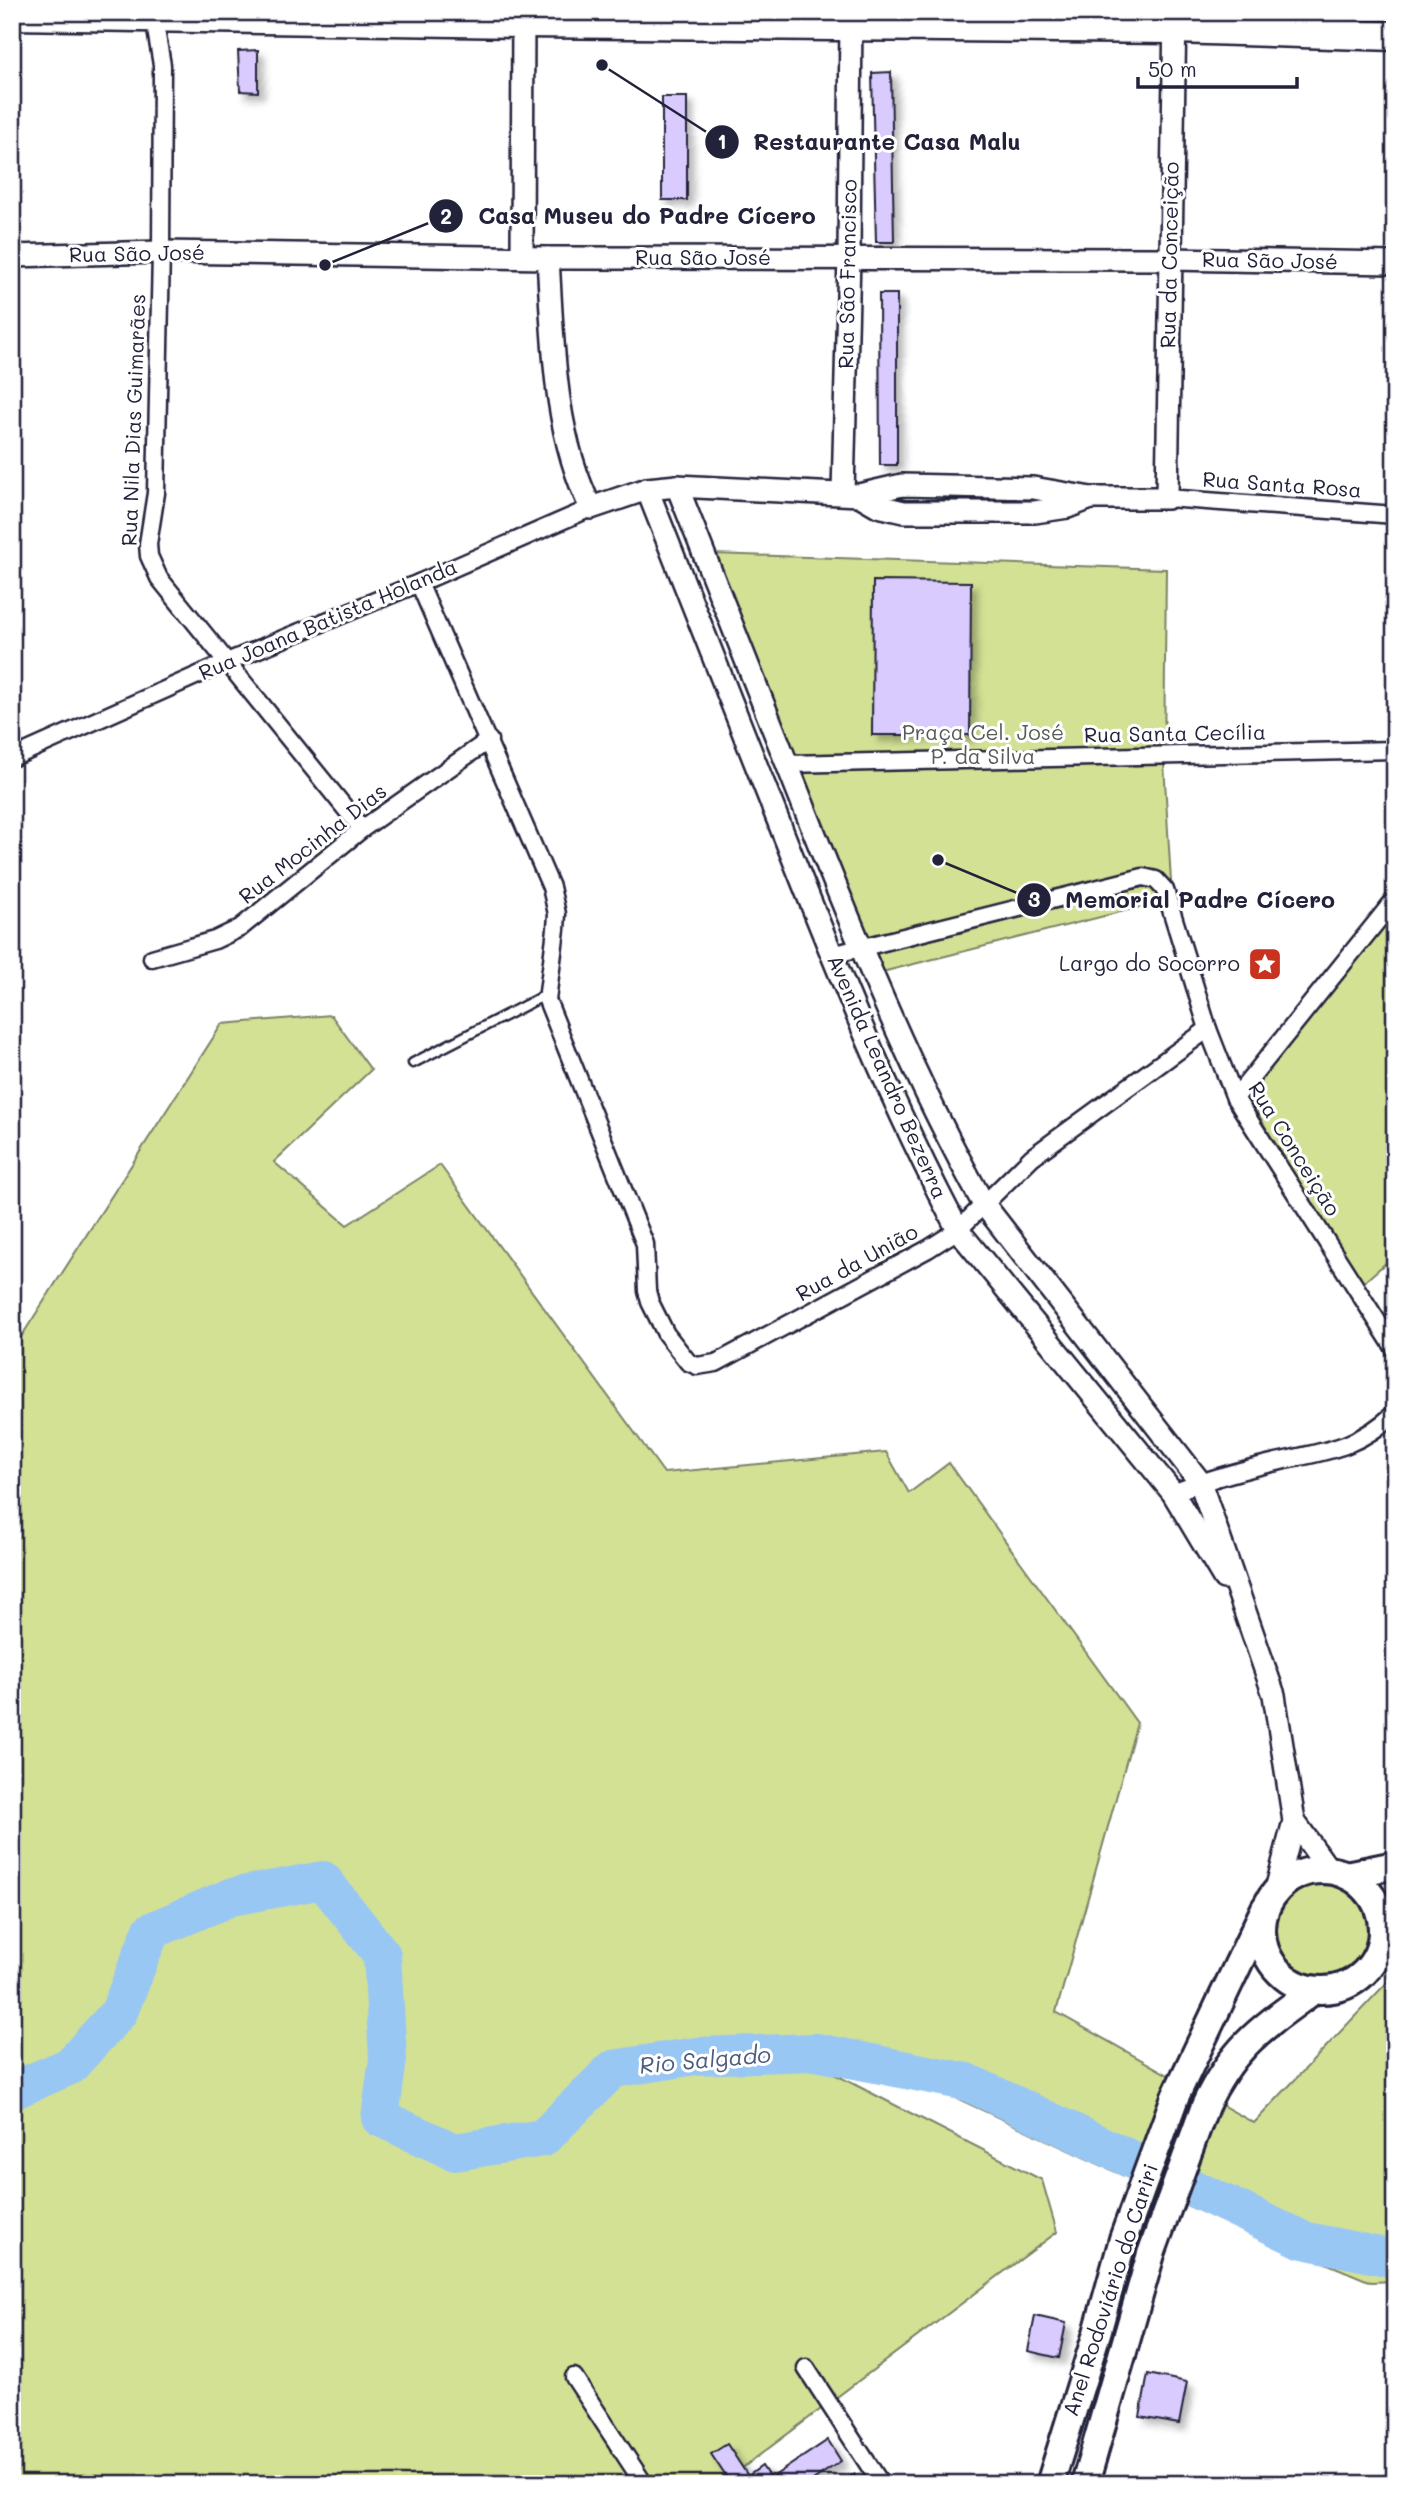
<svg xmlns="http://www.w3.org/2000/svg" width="1407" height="2496" font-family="Mali,sans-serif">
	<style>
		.green { fill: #d3e195; stroke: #7a8268; stroke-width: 2 }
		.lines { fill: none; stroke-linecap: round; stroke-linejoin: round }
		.river { stroke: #99c7f4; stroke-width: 38 }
		.building { fill: #d9cbfd; stroke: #22223b; stroke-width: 2; filter: url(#shadow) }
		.service-casing { stroke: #22223b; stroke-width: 13 }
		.minor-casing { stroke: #22223b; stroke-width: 21 }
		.tertiary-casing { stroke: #22223b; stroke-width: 26 }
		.primary-casing { stroke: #22223b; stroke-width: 32 }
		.trunk-casing { stroke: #22223b; stroke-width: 33 }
		.service { stroke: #fff; stroke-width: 8 }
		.minor { stroke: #fff; stroke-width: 16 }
		.tertiary { stroke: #fff; stroke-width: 21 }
		.primary { stroke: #fff; stroke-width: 26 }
		.trunk { stroke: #fff; stroke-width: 28 }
		.labels { text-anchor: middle; stroke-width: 6; stroke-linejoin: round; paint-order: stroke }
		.street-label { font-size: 21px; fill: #22223b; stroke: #fff }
		.park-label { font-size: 21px; fill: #575b56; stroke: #fff }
		.poi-label { font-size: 21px; fill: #22223b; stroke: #fff; text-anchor: end }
		.water-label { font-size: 23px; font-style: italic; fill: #4c5c7c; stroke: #fff }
		.leader { fill: none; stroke: #22223b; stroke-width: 2.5 }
		.callout-dot { fill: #22223b; stroke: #fff; stroke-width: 2.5 }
		.mark-label { font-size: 21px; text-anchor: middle; font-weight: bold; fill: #fff }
		.callout-label { font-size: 23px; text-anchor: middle; font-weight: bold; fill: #22223b; stroke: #fff; stroke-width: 6; stroke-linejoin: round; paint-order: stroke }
	</style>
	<defs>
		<filter id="shadow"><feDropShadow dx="6" dy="6" stdDeviation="3.5" flood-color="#0004"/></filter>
	</defs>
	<rect width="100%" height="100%" fill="#fff"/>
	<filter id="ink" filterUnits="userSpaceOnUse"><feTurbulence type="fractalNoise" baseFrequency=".0143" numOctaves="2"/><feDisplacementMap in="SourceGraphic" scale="14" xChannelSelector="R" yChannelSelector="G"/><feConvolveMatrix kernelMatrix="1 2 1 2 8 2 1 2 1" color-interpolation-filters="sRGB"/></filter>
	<g filter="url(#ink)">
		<g class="green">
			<polygon points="713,554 1166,569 1164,763 1172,899 878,973"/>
			<polygon points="1395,889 1395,1255 1356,1289 1243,1087"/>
			<polygon points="331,1015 371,1070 274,1162 347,1225 440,1165 664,1473 886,1452 909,1493 949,1463 1137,1723 1056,2012 1254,2123 1395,1974 1395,2281 1371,2282 1195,2209 950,2095 834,2074 1042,2180 1057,2232 721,2484 12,2484 12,1351 222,1024"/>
			<circle cx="1322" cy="1932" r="52"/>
		</g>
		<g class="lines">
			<polyline class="river" points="12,2091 70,2066 119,2012 151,1931 231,1897 323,1880 382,1955 388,2059 380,2118 455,2152 543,2138 613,2069 696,2056 816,2052 967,2082 1303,2240 1395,2259"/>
		</g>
		<g class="building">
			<polygon points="258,50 258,92 240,91 238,51"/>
			<polygon points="891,72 894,242 876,242 872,73"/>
			<rect x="662" y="97" width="25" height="103"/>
			<polygon points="879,294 897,294 897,465 880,465"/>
			<polygon points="873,581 971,582 970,735 872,735"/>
			<polygon points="1035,2316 1066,2323 1059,2358 1028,2351"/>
			<polygon points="1148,2374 1187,2382 1179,2424 1140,2417"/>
			<polygon points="828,2440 841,2461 807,2484 762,2484"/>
			<polygon points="727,2444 748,2476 736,2484 731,2484 711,2454"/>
			<polygon points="762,2466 770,2478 762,2484 754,2484 748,2476"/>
			<polygon points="854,2474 860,2484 840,2484"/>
		</g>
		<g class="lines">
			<g class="service-casing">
				<polyline id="service" points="413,1063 547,994"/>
			</g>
			<g class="minor-casing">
				<g id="minor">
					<polyline points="154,18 162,65 161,252 156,493 148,544 149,556 159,578 362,829"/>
					<polyline points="1167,498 1395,515"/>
					<polyline points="419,583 551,887 557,914 556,929 547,1000 645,1244 647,1291 650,1302 666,1334 688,1362 697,1366 716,1363 928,1249 958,1230 1032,1157 1208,1029"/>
					<polyline points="12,758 227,662 419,583 591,508"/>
					<polyline points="787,764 1395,750"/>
					<polyline points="832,955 1143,877 1156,880 1165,890 1208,1029 1235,1098 1395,1349"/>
					<polyline points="152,958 215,940 240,928 362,829 489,740"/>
					<polyline points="1235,1098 1395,899"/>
					<path d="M1173,1493C1205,1480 1238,1471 1272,1463C1323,1451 1354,1451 1395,1413"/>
					<polyline points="806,2368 881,2484"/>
					<polyline points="574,2377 644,2484"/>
				</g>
			</g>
			<g class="tertiary-casing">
				<g id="tertiary">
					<polyline points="12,256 161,252 548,258 1169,259 1395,263"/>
					<polyline points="522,257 523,12"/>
					<path d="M548,258C553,341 553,432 591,508L647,489L677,486L859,495L902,485L1033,488L1091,498H1167L1175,12"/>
					<path d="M677,486C720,595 763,703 806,812C859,945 913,1078 983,1203L1200,1482L1274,1695L1294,1821L1276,1890"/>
					<path d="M647,489C694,607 741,725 787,843C839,974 892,1106 958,1230L1173,1493L1224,1578"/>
					<polyline points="843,493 849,257 851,12"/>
					<polyline points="859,495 878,506 904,512 1035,512 1068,507 1091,498"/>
					<polyline points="1294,1821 1329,1870"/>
				</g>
			</g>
			<g class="primary-casing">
				<g id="primary">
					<circle cx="1322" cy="1930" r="60"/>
					<polyline points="1346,1875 1395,1865"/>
					<polyline points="1050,2484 1097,2333 1123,2239 1175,2097 1265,1908"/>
					<path d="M1085,2484L1151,2254L1205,2106C1233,2046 1262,2028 1314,1990"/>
				</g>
			</g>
			<g class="trunk-casing">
				<polyline id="trunk" points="12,15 523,23 1175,29 1395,36"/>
			</g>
			<use href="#service" class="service"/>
			<use href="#minor" class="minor"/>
			<use href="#tertiary" class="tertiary"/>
			<use href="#primary" class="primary"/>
			<use href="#trunk" class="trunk"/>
		</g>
	</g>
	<defs>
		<g id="sight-square" transform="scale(1.75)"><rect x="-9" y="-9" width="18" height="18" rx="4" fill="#c8321e" stroke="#fff"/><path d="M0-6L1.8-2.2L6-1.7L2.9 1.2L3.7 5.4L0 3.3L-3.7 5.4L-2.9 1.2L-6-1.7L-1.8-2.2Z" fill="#fff"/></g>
	</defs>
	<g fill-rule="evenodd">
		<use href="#sight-square" x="1265" y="964"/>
	</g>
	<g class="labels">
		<g class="street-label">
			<text transform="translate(137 254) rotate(-1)" y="7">Rua São José</text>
			<text transform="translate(1170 255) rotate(-89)" y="7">Rua da Conceição</text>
			<text x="703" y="265">Rua São José</text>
			<text transform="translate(1270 261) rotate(1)" y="7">Rua São José</text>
			<text transform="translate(848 274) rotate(-89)" y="7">Rua São Francisco</text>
			<text transform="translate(134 420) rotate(-88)" y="7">Rua Nila Dias Guimarães</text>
			<text transform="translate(1282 485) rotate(4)" y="7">Rua Santa Rosa</text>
			<text transform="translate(328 620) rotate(-23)" y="7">Rua Joana Batista Holanda</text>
			<text transform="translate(1175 734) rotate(-1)" y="7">Rua Santa Cecília</text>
			<text transform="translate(313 844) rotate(-38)" y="7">Rua Mocinha Dias</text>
			<text transform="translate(887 1077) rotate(66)" y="7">Avenida Leandro Bezerra</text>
			<text transform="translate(1294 1149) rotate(58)" y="7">Rua Conceição</text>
			<text transform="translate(857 1263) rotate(-29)" y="7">Rua da União</text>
			<text transform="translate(1111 2290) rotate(-72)" y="7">Anel Rodoviário do Cariri</text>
		</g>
		<g class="park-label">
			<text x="983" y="740">Praça Cel. José<tspan x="983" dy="24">P. da Silva</tspan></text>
		</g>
		<g class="poi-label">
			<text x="1240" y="971">Largo do Socorro</text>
		</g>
		<g class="water-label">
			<text transform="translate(705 2060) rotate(-5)" y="8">Rio Salgado</text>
		</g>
	</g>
	<path class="leader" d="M602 65L722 142M325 265L446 216M938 860L1034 900"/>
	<g class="callout-dot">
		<circle cx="602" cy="65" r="7"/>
		<circle cx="325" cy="265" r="7"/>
		<circle cx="938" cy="860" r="7"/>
		<circle cx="722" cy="142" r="18"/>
		<circle cx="446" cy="216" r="18"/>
		<circle cx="1034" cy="900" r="18"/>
	</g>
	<g class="mark-label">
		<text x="722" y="149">1</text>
		<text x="446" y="224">2</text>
		<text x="1034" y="907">3</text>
	</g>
	<g class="callout-label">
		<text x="887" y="150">Restaurante Casa Malu</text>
		<text x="647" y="224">Casa Museu do Padre Cícero</text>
		<text x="1200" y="908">Memorial Padre Cícero</text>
	</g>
	<rect width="1407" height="2496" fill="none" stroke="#fff" stroke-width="42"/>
	<rect x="21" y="21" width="1365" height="2454" fill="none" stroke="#22223b" stroke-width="2.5" filter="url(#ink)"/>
	<path d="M1138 77v10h159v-10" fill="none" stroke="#22223b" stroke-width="3.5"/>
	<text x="1148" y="77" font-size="21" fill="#22223b" stroke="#ffffff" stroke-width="5" paint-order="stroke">50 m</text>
</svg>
